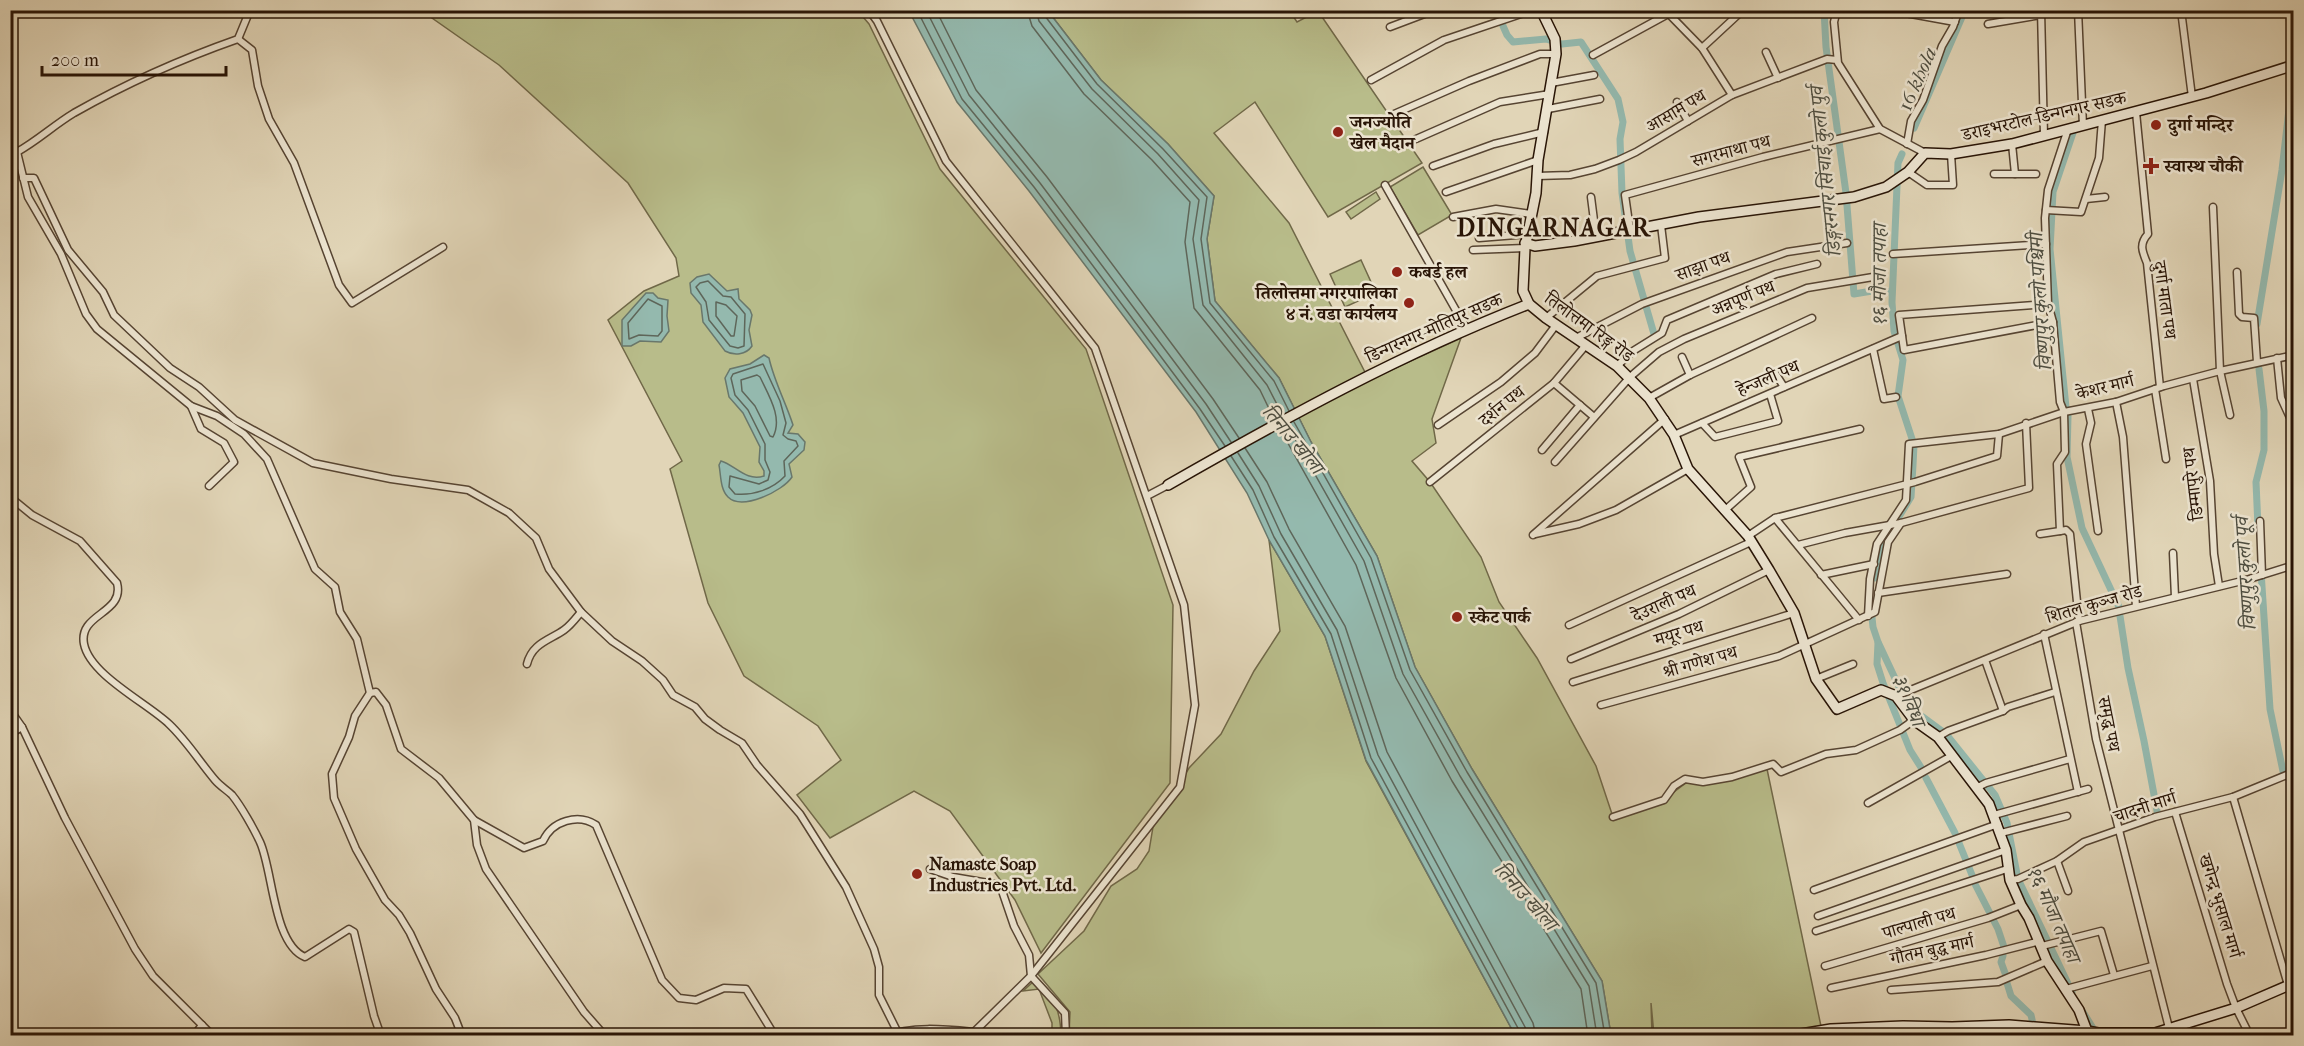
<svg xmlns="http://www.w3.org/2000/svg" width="2304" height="1046" font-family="'IM FELL French Canon','Noto Serif Devanagari',serif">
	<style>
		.green { fill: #b8bc8a; stroke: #706848; stroke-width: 1.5 }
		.water { fill: #94b9ae; stroke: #69776b; stroke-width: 1.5 }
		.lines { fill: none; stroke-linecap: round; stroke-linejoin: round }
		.shore { stroke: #5e665a; stroke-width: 1.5 }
		.canal { stroke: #94b9ae; stroke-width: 7 }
		.street-casing { stroke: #564432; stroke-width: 9 }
		.secondary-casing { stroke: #281406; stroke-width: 12 }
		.street { stroke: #ece4d0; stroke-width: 6 }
		.secondary { stroke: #ece4d0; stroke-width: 9 }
		.poi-dot { fill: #8f2418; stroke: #ece4d0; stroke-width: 2 }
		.labels { text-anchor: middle; stroke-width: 5; stroke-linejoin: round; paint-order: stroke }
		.street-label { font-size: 18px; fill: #281406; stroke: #ece4d0 }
		.poi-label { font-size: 18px; font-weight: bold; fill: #281406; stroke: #ece4d0; text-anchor: start }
		.water-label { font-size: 20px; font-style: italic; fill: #4e4e41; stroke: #ece4d0 }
		.district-label { font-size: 24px; font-weight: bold; letter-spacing: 1.5px; fill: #281406; stroke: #ece4d0 }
	</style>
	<rect width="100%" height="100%" fill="#e1d5b7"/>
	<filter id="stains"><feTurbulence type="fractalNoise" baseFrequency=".00333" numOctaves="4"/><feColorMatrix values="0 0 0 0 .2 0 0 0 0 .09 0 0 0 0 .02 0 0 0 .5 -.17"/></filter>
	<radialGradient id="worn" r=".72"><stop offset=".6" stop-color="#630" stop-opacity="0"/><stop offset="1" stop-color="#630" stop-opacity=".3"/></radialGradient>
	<g class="green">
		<polygon points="1289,10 1297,22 1318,11 1422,163 1328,217 1255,102 1214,133 1289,223 1369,380 1461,338 1432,419 1436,443 1412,461 1430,482 1481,557 1499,602 1537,658 1596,766 1613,817 1663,800 1686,783 1694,782 1703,785 1731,780 1767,769 1822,1031 1789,1036 1654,1035 1651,1003 1652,1035 1611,1035 1602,981 1472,769 1415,667 1377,556 1311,442 1279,378 1215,301 1207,239 1214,196 1168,144 1101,80 1048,11"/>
		<polygon points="422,11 858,11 869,24 940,169 1086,349 1173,605 1170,783 1041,953 1015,900 950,811 914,791 830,838 797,795 841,760 818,726 744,676 708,603 670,469 682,461 608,320 644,291 679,276 676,258 628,183 499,65"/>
		<polygon points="1423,167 1452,215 1418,235 1390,187"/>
		<polygon points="1376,192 1380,199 1351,219 1346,212"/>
		<polygon points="1361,260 1376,293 1345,307 1330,274"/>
		<polygon points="1269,540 1325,636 1366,761 1515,1035 1069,1035 1070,1012 1038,974 1084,931 1111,886 1137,869 1149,851 1153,827 1189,768 1221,734 1254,671 1280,631"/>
		<path d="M1034,981C1054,1002 1060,1005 1061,1035H1052V1023L1039,989L1023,991Z"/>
	</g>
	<g class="water">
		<polygon points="909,11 1048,11 1101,80 1168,144 1214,196 1207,239 1215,301 1279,378 1311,442 1377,556 1415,667 1472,769 1602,981 1611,1035 1515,1035 1366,760 1325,636 1269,540 1247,493 1196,412 1029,191 957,102"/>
		<path d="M709,274L727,291L738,289L739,299L750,310L752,315L749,330L752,346C746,355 734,356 725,351L703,322L701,305L691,293L690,283L697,277Z"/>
		<polygon points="646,293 653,293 658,298 668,300 667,316 669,331 661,342 640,341 631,346 622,346 622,320"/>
		<path d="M764,355L769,358C774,381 786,403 793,425L788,433L798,434L805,442L804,450L789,464L792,477C783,491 742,511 728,497C720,489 721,475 719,465L721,461C735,465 746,482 764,476V471L759,462L760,447L743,413L729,397L725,378L730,369L750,364Z"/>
	</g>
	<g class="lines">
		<g class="shore">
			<polyline points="917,10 962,99 1034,187 1200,409 1225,446"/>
			<polyline points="926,10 969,95 1040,183 1206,404 1231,442"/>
			<polyline points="936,10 976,90 1047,177 1213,399 1239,438"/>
			<polyline points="1027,10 1032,26 1084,94 1152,160 1190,202 1185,242 1194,308 1260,390 1274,419"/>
			<polyline points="1036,10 1039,21 1092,89 1158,154 1199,200 1193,239 1203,305 1267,385 1282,414"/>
			<polyline points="1044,10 1045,16 1097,84 1163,149 1207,197 1201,239 1210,303 1274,381 1289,411"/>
			<polygon points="708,281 723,296 731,297 745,314 744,346 738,348 730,346 709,320 706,302 696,287 700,283"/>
			<polygon points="648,299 662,306 662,331 658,336 639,335 629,339 628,323"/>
			<polygon points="716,302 726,305 737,316 734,336 731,336 716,316"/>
			<path d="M763,364L780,401L786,423L783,435L788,439L796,441L798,446L784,461L785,476C773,489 753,496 735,494L729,487L730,476L759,484L768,480L770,472L765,460V444L748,410L735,395L731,378L733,374Z"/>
			<path d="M757,375L760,377C769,396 783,418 773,437L770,436L755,406L742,391L741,380Z"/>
			<polyline points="1294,422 1371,558 1410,670 1467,772 1596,983 1605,1036"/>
			<polyline points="1287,425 1364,561 1403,674 1460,776 1589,986 1597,1036"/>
			<polyline points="1280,429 1356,565 1396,678 1452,781 1581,989 1588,1036"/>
			<polyline points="1245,448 1267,482 1289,529 1345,626 1387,752 1533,1023 1536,1036"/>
			<polyline points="1238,453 1259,486 1281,534 1337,630 1378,755 1525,1027 1527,1036"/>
			<polyline points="1231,456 1253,490 1274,537 1331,634 1371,758 1519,1030 1520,1036"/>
		</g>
		<g class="canal">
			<polyline points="1496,10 1507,35 1513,42 1546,39 1562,44 1581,42 1618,99 1623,122 1620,139 1622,193 1630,251 1654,334"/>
			<polyline points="1824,10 1826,47 1846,193 1854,294 1878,290 1891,292"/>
			<polyline points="2287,10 2294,43"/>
			<polyline points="1914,128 1965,10"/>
			<polyline points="2257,324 2282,170 2293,75"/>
			<polyline points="2066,407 2050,249 2053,192 2075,127"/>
			<polyline points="2068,416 2067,457 2082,528 2119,607"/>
			<polyline points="2258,527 2256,482 2264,450 2264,411 2259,369"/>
			<polyline points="2261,571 2270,709 2284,776"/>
			<polyline points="1875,578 1884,541 1911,497 1913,465 1914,445 1898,396 1903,360 1894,331 1892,302 1898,163 1902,154"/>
			<polyline points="1871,608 1873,627 1878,642 1908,706 1946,734 1995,795 2007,823 2018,879 2072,992"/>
			<polyline points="2120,616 2128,668 2144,741 2158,816"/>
			<polyline points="1878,643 1877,664 1883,683 1910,750 1922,769"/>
			<polyline points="1926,778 1955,833"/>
			<polyline points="1959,843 1972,875"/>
			<polyline points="1975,884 1998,929 2004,947"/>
			<polyline points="2003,956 2001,962 2005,973"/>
			<polyline points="2007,983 2011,996 2031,1015 2033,1024"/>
			<polyline points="2083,1012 2096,1033"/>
		</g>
		<g class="street-casing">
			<g id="street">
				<path d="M869,10L877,21L946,161L1095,348L1184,605L1195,705L1180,787L1031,976L974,1032C943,1029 913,1026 883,1036"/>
				<polyline points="1665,10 1702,48 1732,95"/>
				<polyline points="1837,10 1834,22 1838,63 1880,129 1925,153"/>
				<polyline points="1889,10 1955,22"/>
				<polyline points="2041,10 2044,136"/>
				<polyline points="2078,10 2083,126"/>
				<polyline points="2181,10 2192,97"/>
				<polyline points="1988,24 2041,15"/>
				<polyline points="1390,27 1435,10"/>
				<polyline points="238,39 252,50 258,86 269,119 294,163 339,285 352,303 443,247"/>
				<polyline points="1702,48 1743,10"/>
				<polyline points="1766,52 1778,78"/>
				<polyline points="1593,55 1668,14"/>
				<polyline points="1371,80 1444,40 1533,10"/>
				<polyline points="1551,83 1594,75"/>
				<polyline points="1677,102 1688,121"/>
				<polyline points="1548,109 1600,99"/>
				<path d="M2136,112L2148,234C2139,244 2142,251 2147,263L2160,387"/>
				<polyline points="1394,114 1469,81 1540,54 1556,54"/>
				<polyline points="2068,129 2048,190 2045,218 2048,304 2053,322 2060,402 2064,412 2065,452 2057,464 2060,531 2066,530 2070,534 2079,621"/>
				<polyline points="1416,139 1500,102 1550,94"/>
				<path d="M10,142L17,152C37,141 54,125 74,113C127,83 181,59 238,39L250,10"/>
				<polyline points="1907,144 1911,121 1923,100 1942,46 1953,27 1959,10"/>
				<polyline points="2012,144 2015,174"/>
				<polyline points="17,152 28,197 61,254 86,314 97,329 191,406 217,416 244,434 267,459 315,569 335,587 340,612 357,639 370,693 376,692 386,705 401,749 439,778 474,820 477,845 486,869 584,1012 605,1036"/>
				<polyline points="1433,166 1494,144 1544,132"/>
				<polyline points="1908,172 1927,185 1953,185 1951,154"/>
				<polyline points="2291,173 2294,199"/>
				<polyline points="1994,174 2036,174"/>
				<polyline points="1537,176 1570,175 1595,169 1619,160 1636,152 1732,95 1827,59 1837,60"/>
				<polyline points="23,178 34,178 68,250 103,292 114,315 170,368 199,387 235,420 313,463 391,479 468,490 509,513 536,538 549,569 581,612 612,641 642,661 663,680 673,695 695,707 705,719 720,730 742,743 757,765 800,814 846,887 874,949 879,967 879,995 897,1031"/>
				<polyline points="1385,185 1466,328"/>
				<polyline points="1446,192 1538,160"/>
				<polyline points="1591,197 1596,236"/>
				<polyline points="2086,199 2105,197"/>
				<polyline points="2213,207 2220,371 2230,415"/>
				<polyline points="2046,210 2081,212 2099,158 2102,120"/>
				<polyline points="1453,217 1496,209 1531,214"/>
				<polyline points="1630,230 1625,195 1763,157 1880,129"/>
				<polyline points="1479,238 1528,234"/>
				<polyline points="1473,250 1525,248"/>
				<polyline points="1893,254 2046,244"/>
				<polyline points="2237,272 2239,314 2242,317 2254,318 2257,362"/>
				<polyline points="2048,304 1899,315 1904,350 2053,322"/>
				<polyline points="1546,318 1597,276 1665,258 1661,225"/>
				<polyline points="1576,338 1642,304 1787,252 1847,243"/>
				<polyline points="1873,349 1884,399 1896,397"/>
				<polyline points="1682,357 1690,375"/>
				<polyline points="2277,358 2281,398 2292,422 2294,437"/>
				<polyline points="1617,366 1633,351 1662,333 1667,320 1776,274 1817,264"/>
				<polyline points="1775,373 1784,387"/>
				<polyline points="2193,379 2210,481 2214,554 2219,586"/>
				<polyline points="1554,383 1594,417"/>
				<polyline points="2155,389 2166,459"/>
				<polyline points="1649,398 1690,375 1812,318"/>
				<polyline points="2116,402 2123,437 2136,606"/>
				<polyline points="191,406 201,429 224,443 234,462 209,486"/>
				<polyline points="2088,409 2091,423 2086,444 2098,531"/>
				<polyline points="1702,423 1715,437 1778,421 1770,394"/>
				<polyline points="1438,425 1501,382 1535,353 1556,325"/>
				<polyline points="1674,435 1902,336"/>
				<polyline points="1542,450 1580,405"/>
				<polyline points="1555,462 1630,377 1659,352 1684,339 1807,288 1879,276"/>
				<polyline points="1430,482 1554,383 1586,345"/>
				<polyline points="1147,496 1168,485"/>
				<path d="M10,497L32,515L80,541L117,583C125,614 78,613 84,644C90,675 147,703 169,724C187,741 199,761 215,780C220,786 227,790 232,795C241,806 254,829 260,842C273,870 273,944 305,957L349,929L354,932L374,1016L381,1036"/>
				<polyline points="1724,511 1751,487 1739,457 1860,429"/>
				<polyline points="1775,518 1859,620"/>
				<polyline points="2260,521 2262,575"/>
				<polyline points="1535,534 1579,524 1616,510 1688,469"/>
				<polyline points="2040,534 2060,531"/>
				<polyline points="1533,535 1665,419"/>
				<polyline points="1748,536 1775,518 1915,482 1997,456 1999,434"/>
				<polyline points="1798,545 1845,533 1901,523 2029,488 2026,423"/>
				<polyline points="2173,553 2175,597"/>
				<polyline points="1821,575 1874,564"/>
				<polyline points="1878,593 2007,574"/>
				<polyline points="1868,616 1870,579 1877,544 1906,500 1909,444 1999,434 2064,412 2116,402 2164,386 2220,371 2294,355"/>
				<polyline points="2076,622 2096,739 2169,1028"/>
				<polyline points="1569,625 1751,542"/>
				<polyline points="2044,634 2078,792"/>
				<polyline points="1571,659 1679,614 1769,570"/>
				<polyline points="1985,660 2003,711"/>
				<path d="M527,664C532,643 550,640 564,630C571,625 576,618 581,612"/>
				<polyline points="1816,679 1853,664"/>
				<polyline points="1573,682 1794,613"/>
				<polyline points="370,693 355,716 349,737 332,774 334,798 356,849 385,900 399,915 410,933 436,989 455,1018 462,1036"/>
				<polyline points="1896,696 2079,621 2246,580 2294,565"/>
				<polyline points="1601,705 1779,656 1875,612 1888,542 1901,523"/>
				<polyline points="10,710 22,727 65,818 135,949 153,976 213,1036"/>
				<polyline points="10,734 22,727"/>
				<polyline points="1938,737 1948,731 2003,711 2008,707 2055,692"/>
				<polyline points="1976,788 1986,783 2070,759"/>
				<polyline points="2233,797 2288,985"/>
				<polyline points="1868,803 1953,755"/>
				<polyline points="2175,812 2227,984 2236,1008 2250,1036"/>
				<polyline points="1994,815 2088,789"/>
				<polyline points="1613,817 1664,800 1674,786 1685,779 1703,782 1732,777 1773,764 1781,772 1826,754 1856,750 1900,730 1914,720"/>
				<path d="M474,820L524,848L543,841C552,821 578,813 596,825L662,980L679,998L696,1000L724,988L746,989L775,1036"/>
				<polyline points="2001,833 2067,816"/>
				<polyline points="2057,861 2068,891"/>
				<polyline points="930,869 953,877 1000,885 1014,926 1029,955 1031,976 1065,1013 1066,1036"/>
				<polyline points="2010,880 2018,879 2057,861 2084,842 2155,817 2233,797 2294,772"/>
				<polyline points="1814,890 1998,824"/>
				<polyline points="1818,916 2006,850"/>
				<polyline points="1816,931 2007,869"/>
				<polyline points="2042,946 2101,931 2114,975"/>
				<polyline points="1825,966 1988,918 2021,905"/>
				<polyline points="1831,988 1986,955 2040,941"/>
				<polyline points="2066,989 2152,966"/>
				<polyline points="1891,990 1998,982 2047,961"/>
				<polyline points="194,1036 202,1025"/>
			</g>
		</g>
		<g class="secondary-casing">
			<g id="secondary">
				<polyline points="1541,10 1555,39 1556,54 1538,160 1536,193 1525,248 1523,291 1529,304 1546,318 1617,366 1649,398 1674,435 1688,469 1748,536 1769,570 1794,613 1816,679 1837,709 1881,690 1896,696 1914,720 1938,737 1989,804 2006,850 2010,880 2021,905 2029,918 2047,961 2079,1010 2087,1031"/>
				<polyline points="1525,243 1535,246 1574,241 1699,217 1854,197 1886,187 1908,172 1925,153 1951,154 2012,144 2206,93 2294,65"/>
				<path d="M1168,485C1285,418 1403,353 1529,304"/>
				<polyline points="1789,1036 1831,1029 1903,1026 1952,1027 2009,1025 2087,1031 2098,1033 2155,1033 2236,1008 2294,983"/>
			</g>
		</g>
		<use href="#street" class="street"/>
		<use href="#secondary" class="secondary"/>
	</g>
	<g class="poi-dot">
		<circle cx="2156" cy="125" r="6"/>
		<circle cx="1338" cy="132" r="6"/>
		<path d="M2148 157h6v6h6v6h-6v6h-6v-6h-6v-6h6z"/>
		<circle cx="1397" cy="272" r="6"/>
		<circle cx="1409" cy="303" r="6"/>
		<circle cx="1457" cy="617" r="6"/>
		<circle cx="917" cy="874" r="6"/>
	</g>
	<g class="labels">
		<g class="street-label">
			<text transform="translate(1676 111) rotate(-31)" y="6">आसाम पथ</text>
			<text transform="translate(2044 116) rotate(-13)" y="6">डराइभरटोल-डिन्गनगर सडक</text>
			<text transform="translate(1731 151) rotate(-15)" y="6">सगरमाथा पथ</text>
			<text transform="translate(1703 266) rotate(-20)" y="6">साझा पथ</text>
			<text transform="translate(1743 298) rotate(-22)" y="6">अन्नपूर्ण पथ</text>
			<text transform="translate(2165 300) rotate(82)" y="6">दुर्गा माता पथ</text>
			<text transform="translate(1589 327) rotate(36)" y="6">तिलोत्तमा रिङ्ग रोड</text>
			<text transform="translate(1434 328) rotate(-24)" y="6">डिन्गरनगर-मोतिपुर सडक</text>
			<text transform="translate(1768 378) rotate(-23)" y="6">हेन्जली पथ</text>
			<text transform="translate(2105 387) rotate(-14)" y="6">केशर मार्ग</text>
			<text transform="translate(1502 406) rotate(-39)" y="6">दर्शन पथ</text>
			<text transform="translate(2193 484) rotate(-97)" y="6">डिम्मापुरे पथ</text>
			<text transform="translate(1664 603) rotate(-24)" y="6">देउराली पथ</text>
			<text transform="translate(2094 604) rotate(-16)" y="6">शितल कुञ्ज रोड</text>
			<text transform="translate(1679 633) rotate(-17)" y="6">मयूर पथ</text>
			<text transform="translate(1700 662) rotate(-16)" y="6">श्री गणेश पथ</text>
			<text transform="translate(2109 724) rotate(79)" y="6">समृद्ध पथ</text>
			<text transform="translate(2145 807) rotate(-18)" y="6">चादनी मार्ग</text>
			<text transform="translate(2220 906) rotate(73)" y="6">खगेन्द्र भुसाल मार्ग</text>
			<text transform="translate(1919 923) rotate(-16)" y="6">पाल्पाली पथ</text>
			<text transform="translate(1932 950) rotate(-12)" y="6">गौतम बुद्ध मार्ग</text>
		</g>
		<g class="poi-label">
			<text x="1350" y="128">जनज्योति<tspan x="1350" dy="21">खेल मैदान</tspan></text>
			<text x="2168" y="131">दुर्गा मन्दिर</text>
			<text x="2164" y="172">स्वास्थ चौकी</text>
			<text x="1409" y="278">कबर्ड हल</text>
			<text x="1397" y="299" text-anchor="end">तिलोत्तमा नगरपालिका<tspan x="1397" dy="21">४ नं. वडा कार्यलय</tspan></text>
			<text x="1469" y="623">स्केट पार्क</text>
			<text x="929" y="870">Namaste Soap<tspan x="929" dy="21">Industries Pvt. Ltd.</tspan></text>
		</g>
		<g class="water-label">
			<text transform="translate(1917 79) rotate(-66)" y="7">16 khola</text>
			<text transform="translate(1825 172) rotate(-96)" y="7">डिङ्गरनगर सिंचाई कुलो पुर्व</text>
			<text transform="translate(1879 275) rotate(-90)" y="7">१६ मौजा तपाहा</text>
			<text transform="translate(2040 302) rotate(-94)" y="7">विष्णुपुर कुलो पश्चिमी</text>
			<text transform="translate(1293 439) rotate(50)" y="7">तिनाउ खोला</text>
			<text transform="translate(2245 574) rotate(-94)" y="7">विष्णुपुर कुलो पूर्व</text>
			<text transform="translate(1909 700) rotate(67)" y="7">३१ विधा</text>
			<text transform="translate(1526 896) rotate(48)" y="7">तिनाउ खोला</text>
			<text transform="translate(2054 914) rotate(66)" y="7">१६ मौजा तपाहा</text>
		</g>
		<g class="district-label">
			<text x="1554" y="236">DINGARNAGAR</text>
		</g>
	</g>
	<rect width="2304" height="1046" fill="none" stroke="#e1d5b7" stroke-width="36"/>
	<rect x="12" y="12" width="2280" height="1022" fill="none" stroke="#281406" stroke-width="3"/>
	<rect x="18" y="18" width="2268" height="1010" fill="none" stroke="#281406" stroke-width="1.5"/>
	<path d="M42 66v9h184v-9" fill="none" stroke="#281406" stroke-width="3"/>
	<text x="51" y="66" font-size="18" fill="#281406" stroke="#ece4d0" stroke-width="4.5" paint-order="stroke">200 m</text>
	<rect width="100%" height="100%" filter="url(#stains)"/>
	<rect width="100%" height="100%" fill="url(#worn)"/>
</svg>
